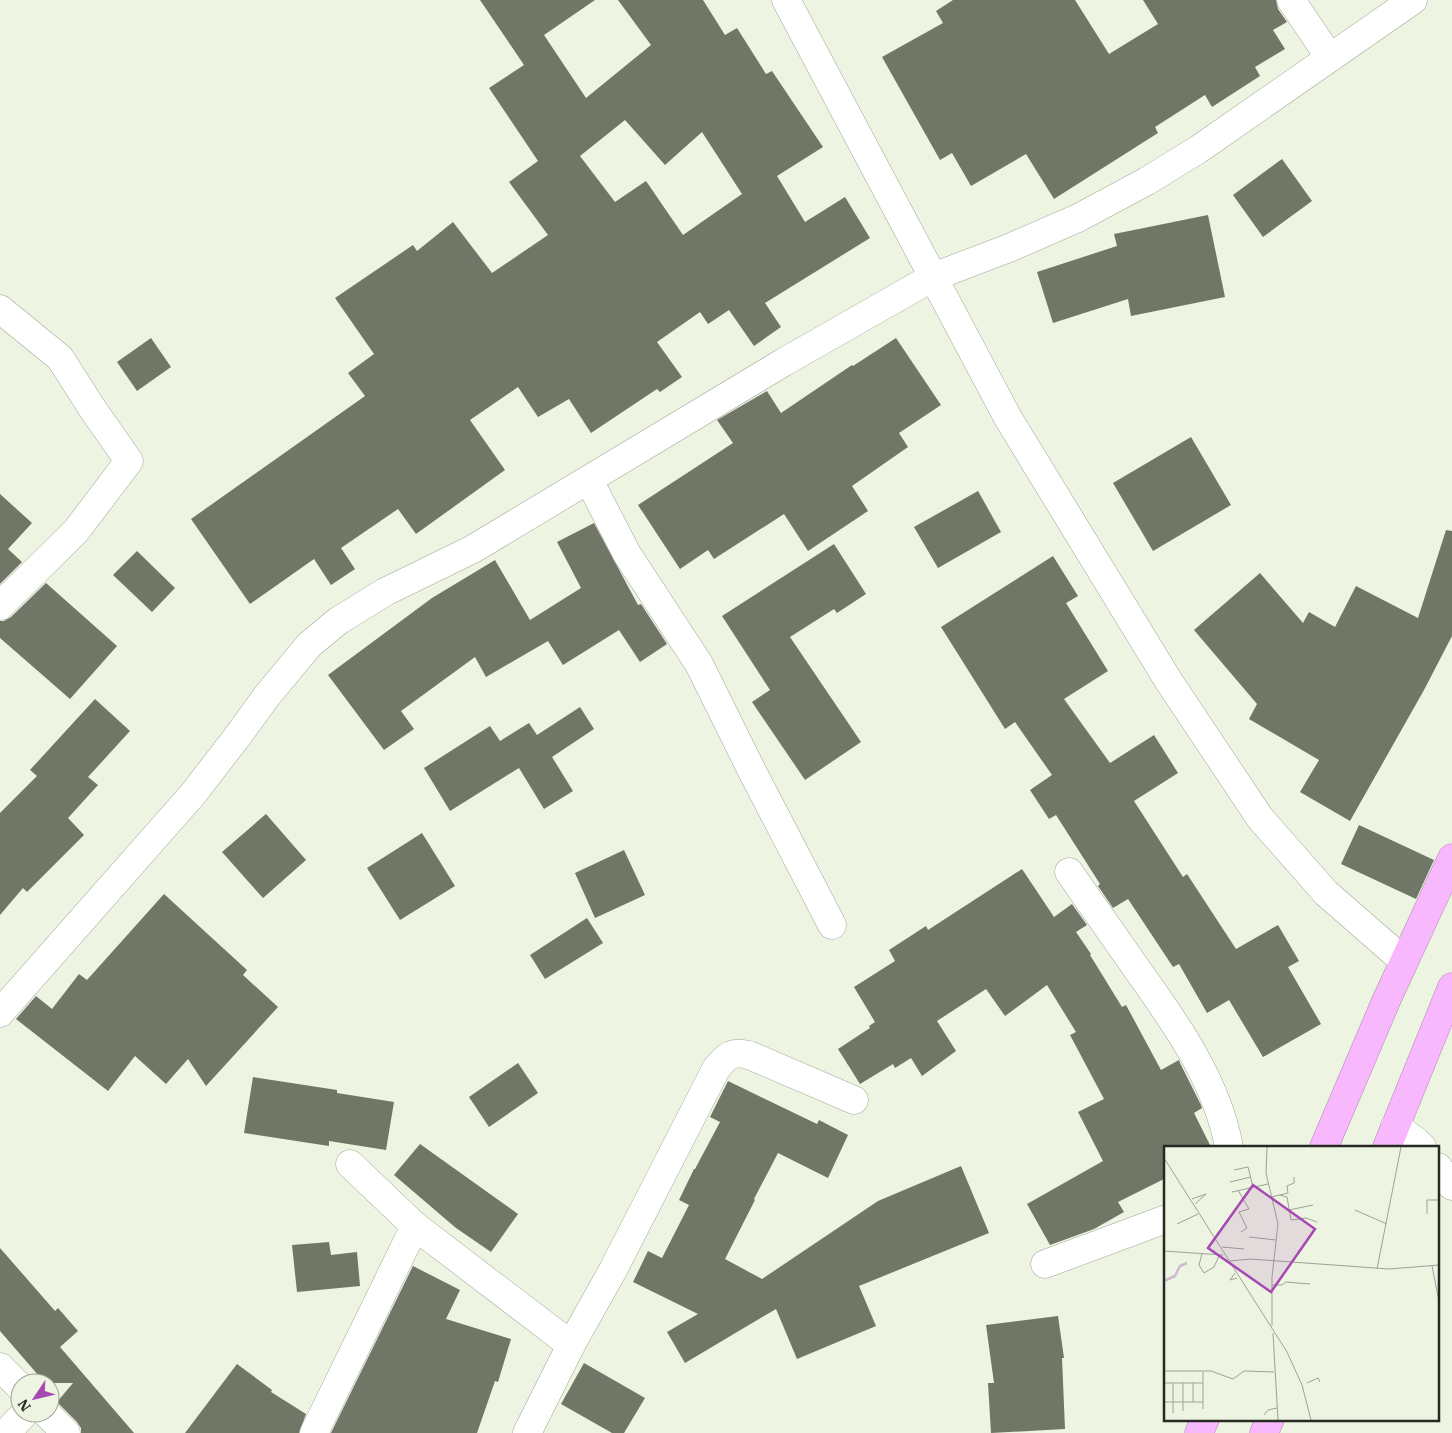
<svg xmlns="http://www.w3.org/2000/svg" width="1452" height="1433" font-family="'IBM Plex Serif',serif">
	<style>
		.building { fill: #717767; fill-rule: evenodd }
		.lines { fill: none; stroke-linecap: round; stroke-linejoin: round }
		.street-casing { stroke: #a1a796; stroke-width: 29 }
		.highway-casing { stroke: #ae86b1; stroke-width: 29 }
		.street { stroke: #fff; stroke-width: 28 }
		.highway { stroke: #f7b8fe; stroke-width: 28 }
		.inset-river { fill: none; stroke: #d1b8d3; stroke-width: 2.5 }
		.inset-road { fill: none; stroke: #9ea395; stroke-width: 1 }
		.view { fill: #a749b2; fill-opacity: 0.15; stroke: #a749b2; stroke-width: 2.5 }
		.inset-edge { fill: none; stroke: #272922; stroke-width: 2.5 }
	</style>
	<rect width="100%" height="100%" fill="#edf4e2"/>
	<g class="building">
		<path d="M480,0H595L544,35L586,98L651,45L618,0H703L725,35L737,28L766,74L772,71L823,147L777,176L805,222L845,197L870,238L765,303L781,327L754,346L729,310L708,324L700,312L657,342L682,377L660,392L657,389L591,433L569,399L538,417L518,387L470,420L505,470L416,534L398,509L341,548L355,569L331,585L314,559L250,604L191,519L365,396L348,373L374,354L335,298L413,245L417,251L453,222L492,273L548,235L509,182L538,161L489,88L524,65ZM625,120L665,165L702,132L742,194L683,235L646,181L615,202L580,156Z"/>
		<polygon points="953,0 1075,0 1109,54 1158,24 1143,0 1276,0 1278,9 1287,22 1273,30 1285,49 1255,67 1260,76 1212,107 1205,95 1155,127 1158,133 1054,199 1026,154 971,186 952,153 940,160 882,57 943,23 936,11"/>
		<polygon points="1282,159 1312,201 1263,237 1233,195"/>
		<polygon points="1208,215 1225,297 1131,316 1128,299 1053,323 1037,272 1117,246 1114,234"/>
		<polygon points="151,338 171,367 137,391 117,362"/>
		<polygon points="896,338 941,405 899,433 908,447 852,486 868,511 808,551 784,514 714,559 708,550 680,569 638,505 733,443 717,420 767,391 781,413 852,365 853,366"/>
		<polygon points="1191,437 1231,505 1153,551 1113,483"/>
		<polygon points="978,491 1001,532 938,568 914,527"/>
		<polygon points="0,494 32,523 8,549 22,562 0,584"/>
		<polygon points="594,523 638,605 641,604 667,644 640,662 619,630 563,665 548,641 486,677 475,657 401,711 414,729 384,750 328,675 432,598 495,560 530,620 581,588 557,542"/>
		<polygon points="1446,530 1452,531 1452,636 1424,690 1350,821 1300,792 1319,760 1249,719 1257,704 1194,630 1260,573 1303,623 1309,612 1335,627 1356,586 1418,618"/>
		<polygon points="834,544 866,594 837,613 834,609 790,637 861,742 805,780 752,702 770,690 722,616"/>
		<polygon points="137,551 175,588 152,612 113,575"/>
		<polygon points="1053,556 1078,596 1066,603 1108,671 1064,699 1110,763 1154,735 1178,773 1134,801 1183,877 1187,874 1236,949 1278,925 1299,961 1288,967 1321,1024 1263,1057 1229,1000 1207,1013 1179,964 1173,967 1128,899 1113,908 1098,886 1100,884 1056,815 1049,819 1030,790 1052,775 1015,722 1005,729 941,627"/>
		<polygon points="46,583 117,646 70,699 0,638 0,621 4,621 11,617"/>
		<polygon points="95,699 130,731 88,777 98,785 68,818 84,835 27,892 23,888 0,915 0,813 37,776 30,770"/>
		<polygon points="580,707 594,729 552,757 573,791 544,809 519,768 450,811 424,768 490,726 500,741 529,723 537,735"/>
		<polygon points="266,814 306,860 263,898 222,852"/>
		<polygon points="1359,825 1434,860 1416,899 1341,864"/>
		<polygon points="422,833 455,886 400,920 367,868"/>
		<polygon points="624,850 645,895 595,918 575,873"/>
		<polygon points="1022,869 1054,917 1072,904 1087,925 1076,932 1091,954 1090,955 1122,1007 1126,1005 1161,1070 1179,1060 1180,1063 1201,1105 1202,1108 1194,1113 1211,1147 1166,1147 1166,1178 1118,1202 1124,1212 1094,1229 1050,1245 1027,1204 1103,1161 1078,1112 1104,1099 1070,1035 1076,1032 1047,985 1005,1016 986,989 937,1021 956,1051 922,1076 911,1058 895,1068 893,1064 860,1084 838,1049 870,1028 869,1026 875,1022 854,987 895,961 889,950 926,926 928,930"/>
		<polygon points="164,894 247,970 243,975 278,1007 206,1086 188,1059 166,1084 135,1056 108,1091 16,1019 36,996 52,1009 79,974 87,980"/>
		<polygon points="587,918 603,943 545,979 530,955"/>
		<polygon points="518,1063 538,1093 489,1127 469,1097"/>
		<polygon points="253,1077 337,1090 337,1093 394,1102 386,1150 329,1141 329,1146 244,1133"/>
		<polygon points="728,1081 817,1124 819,1120 848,1135 828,1178 778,1153 754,1199 755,1200 725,1259 762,1279 878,1201 961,1166 989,1233 859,1286 876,1326 797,1359 776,1309 685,1363 667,1332 698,1314 633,1282 648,1251 662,1258 689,1205 679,1200 694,1169 695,1169 720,1122 710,1117"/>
		<polygon points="420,1144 518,1214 491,1252 456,1228 394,1175"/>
		<polygon points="329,1242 331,1255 357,1252 360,1286 297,1292 292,1245"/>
		<polygon points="0,1248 55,1311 58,1308 78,1331 60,1347 134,1433 81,1433 81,1428 77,1422 57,1402 73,1383 45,1383 0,1331"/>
		<polygon points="413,1266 460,1290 446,1319 511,1339 498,1382 495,1381 477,1433 331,1433"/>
		<polygon points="1058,1316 1064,1358 1062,1358 1065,1429 991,1433 988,1383 994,1383 986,1325"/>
		<polygon points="584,1363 645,1398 624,1433 612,1433 561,1404"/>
		<polygon points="237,1364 272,1390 271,1392 306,1414 299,1433 185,1433"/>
	</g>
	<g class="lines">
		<g class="street-casing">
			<g id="street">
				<polyline points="786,0 1008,418 1168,680 1260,818 1326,893 1404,961"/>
				<polyline points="1291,0 1330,58"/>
				<polyline points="0,309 60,358 94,411 129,461 76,531 0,606"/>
				<polyline points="588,481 593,488 627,554 699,664 753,773 832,925"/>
				<path d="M1069,872C1093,906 1116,939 1139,972C1177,1025 1217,1082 1229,1147"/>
				<polyline points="0,1013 193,794 237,737 266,697 309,645 338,621 385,592 473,549 784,362 933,277 1009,248 1078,218 1147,181 1199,149 1413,0"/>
				<polyline points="1395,1126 1416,1141 1422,1147"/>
				<polyline points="350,1164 415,1226"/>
				<polyline points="1438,1167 1452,1186"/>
				<polyline points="1045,1264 1166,1219"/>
				<polyline points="0,1367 20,1387"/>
				<polyline points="46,1413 66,1433"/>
				<polyline points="6,1433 25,1413"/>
				<path d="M314,1433L415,1226L571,1345L613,1270L716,1069C727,1055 732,1051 749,1055L854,1100"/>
				<polyline points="527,1433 571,1345"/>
			</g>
		</g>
		<g class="highway-casing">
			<g id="highway">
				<polyline points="1324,1147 1386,1001 1452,858"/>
				<polyline points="1387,1147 1452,987"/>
				<polyline points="1199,1433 1205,1419"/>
				<polyline points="1264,1433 1270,1419"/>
			</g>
		</g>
		<use href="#street" class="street"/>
		<use href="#highway" class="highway"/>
	</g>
	<g transform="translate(1164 1146)">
		<rect width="275" height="275" fill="#edf4e2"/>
		<path class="inset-river" d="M0,135L11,130L16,120L23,117"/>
		<path class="inset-road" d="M103,1L102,27L114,78L108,131V180M0,12L123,206L138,239L147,274M70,24L84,21L89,41M66,36L87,31M74,44L85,63L75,66L83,82L77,86M68,46L104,38M116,49L123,51L127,74L142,72L153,76M107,51L124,47L123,40L130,37V31M28,53L42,48L31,58M125,64L149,59M191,64L223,78M263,68V54H275M13,78L34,68M85,91L112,94M58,101L80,103M0,105L59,109M38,108L35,119L40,127L50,121L55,110M66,115L86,113L225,123L275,119M268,120L275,155M213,123L237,1M71,127L66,134L73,132M108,139H118L122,136L146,138M109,187L114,274M0,225H47L69,233L80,225L110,226M0,237H39M19,237V265M29,237V256M143,237L154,232L156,236M0,256H39M39,263V226M9,267V237M100,269L104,264L113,262"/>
		<path class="view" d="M89,39L151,83L107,146L44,102Z"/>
		<rect width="275" height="275" class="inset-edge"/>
	</g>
	<g transform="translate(35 1398) rotate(235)"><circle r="24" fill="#edf4e2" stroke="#9ea395"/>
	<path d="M0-4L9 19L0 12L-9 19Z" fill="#a749b2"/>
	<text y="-8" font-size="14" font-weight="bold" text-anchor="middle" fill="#272922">N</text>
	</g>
</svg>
